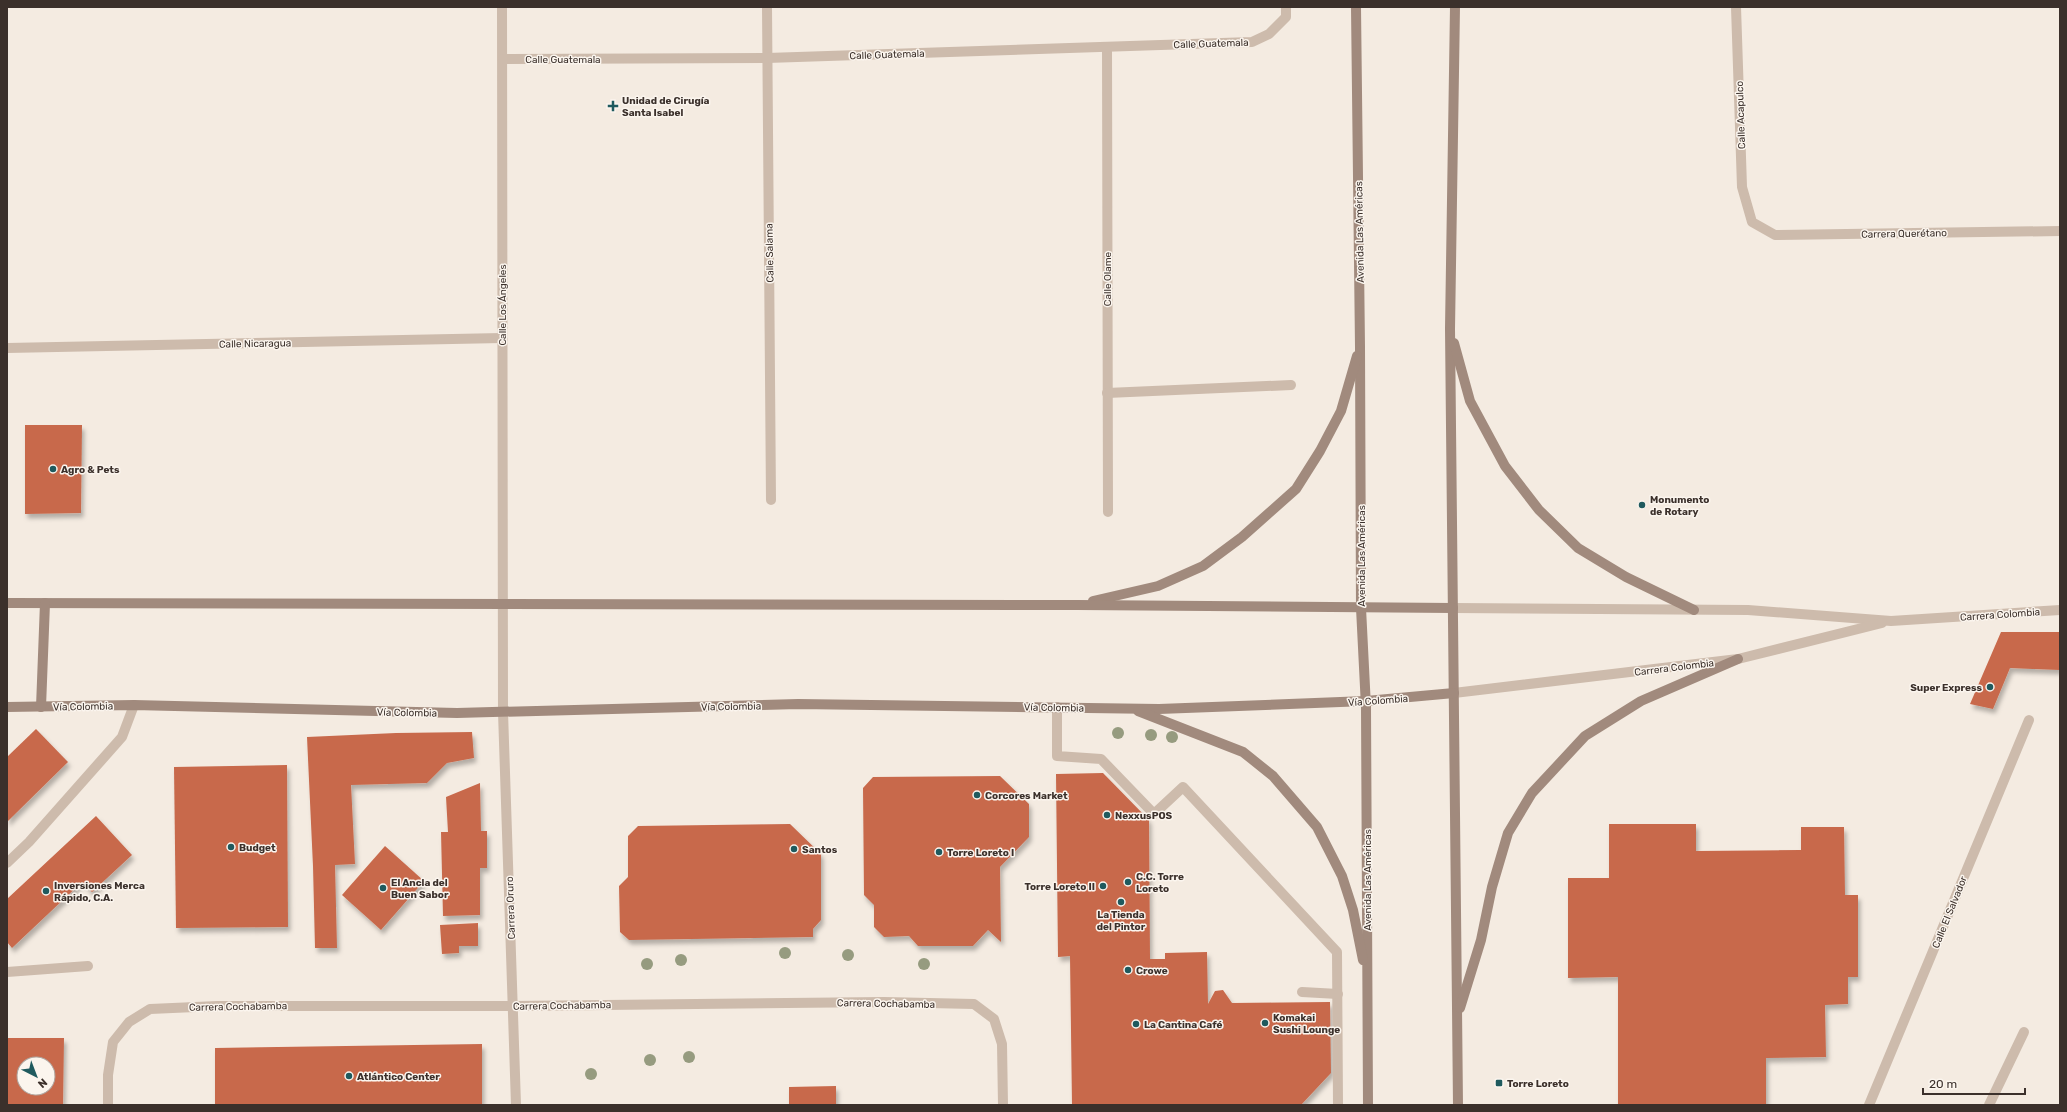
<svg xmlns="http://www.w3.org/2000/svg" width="2067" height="1112" font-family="Rubik,sans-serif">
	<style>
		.building { fill: #c8694b; fill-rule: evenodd; filter: url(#shadow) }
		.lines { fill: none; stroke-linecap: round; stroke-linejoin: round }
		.service { stroke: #cdbbac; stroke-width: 10 }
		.minor { stroke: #cdbbac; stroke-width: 10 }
		.secondary { stroke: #a18a7d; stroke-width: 10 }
		.tree { fill: #969b7f }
		.poi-dot { fill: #1f5a5e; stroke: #fbf5ee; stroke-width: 1.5 }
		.labels { text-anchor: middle; stroke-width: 3; stroke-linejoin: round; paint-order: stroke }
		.street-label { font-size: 10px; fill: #3b302b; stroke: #fbf5ee }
		.poi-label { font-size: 10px; font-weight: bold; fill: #3b302b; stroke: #fbf5ee; text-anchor: start }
	</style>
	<defs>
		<filter id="shadow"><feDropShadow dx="2.5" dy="4.5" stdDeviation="2" flood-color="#0004"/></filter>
	</defs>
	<rect width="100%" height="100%" fill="#f4ebe1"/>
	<g class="building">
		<polygon points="25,425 82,425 81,513 25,514"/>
		<polygon points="2001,632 2060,632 2060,670 2010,668 1993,709 1970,704"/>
		<polygon points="36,729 68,762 7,822 7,757"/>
		<polygon points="472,732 474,758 447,763 427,783 351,785 355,864 335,865 337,948 315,948 313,866 307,737 396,733"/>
		<polygon points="287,765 288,927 176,928 174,767"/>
		<polygon points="1103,773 1149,820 1150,959 1165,959 1165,953 1207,952 1208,1004 1215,991 1223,990 1232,1003 1330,1002 1331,1073 1301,1105 1072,1105 1070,956 1058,957 1056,774"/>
		<polygon points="1000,776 1029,804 1029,837 1000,867 1001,942 988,930 973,946 918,946 909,936 884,937 874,927 874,905 864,895 863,788 873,777"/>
		<polygon points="480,783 481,831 487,831 487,868 480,868 480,915 443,916 441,832 448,832 446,797"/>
		<polygon points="96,816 132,855 92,892 82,882 12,948 7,942 7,899"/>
		<polygon points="790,824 821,854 821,920 813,929 813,937 629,940 620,932 619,886 628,877 628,836 638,826"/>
		<polygon points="1609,824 1696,824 1696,851 1801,850 1801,827 1844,827 1845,895 1858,895 1858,977 1848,977 1848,1004 1825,1005 1826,1057 1766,1058 1766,1105 1618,1105 1618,977 1568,978 1568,878 1609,878"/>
		<polygon points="385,846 424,881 381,930 342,895"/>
		<polygon points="478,923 478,946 459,946 459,953 442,954 440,925"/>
		<path d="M7,1038H64L63,1105H7ZM24,1064H48V1088H24Z"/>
		<polygon points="482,1044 482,1105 215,1105 215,1048"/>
		<polygon points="836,1086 836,1105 789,1105 789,1087"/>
	</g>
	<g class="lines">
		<g class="service">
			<polyline points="1057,707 1057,756 1101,759 1154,814 1183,787 1337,952 1338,1105"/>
			<polyline points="7,863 29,842 122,737 134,705"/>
			<polyline points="7,972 88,966"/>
			<polyline points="1302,992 1338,994"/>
			<polyline points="1989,1105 2024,1032"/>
		</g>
		<g class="minor">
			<polyline points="502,7 503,712 516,1105"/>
			<polyline points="767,7 771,500"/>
			<polyline points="1736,7 1742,187 1752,222 1775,235 2060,231"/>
			<polyline points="1107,47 1108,512"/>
			<polyline points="503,59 767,58 1252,42 1269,34 1286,17 1286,7"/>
			<polyline points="7,348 502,338"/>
			<polyline points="1107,393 1291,385"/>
			<polyline points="1453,608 1748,610 1891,621 2060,610"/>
			<polyline points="1454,693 1738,659 1882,623"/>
			<polyline points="108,1105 108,1075 113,1042 129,1022 150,1009 218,1006 514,1006 884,1002 974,1004 994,1019 1002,1044 1003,1105"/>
			<polyline points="1869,1105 2029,720"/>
		</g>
		<g class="secondary">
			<polyline points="1356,7 1360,347 1361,608 1366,707 1368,1105"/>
			<polyline points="1455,7 1450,329 1458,1105"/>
			<polyline points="1454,343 1470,401 1505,466 1539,510 1578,548 1626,577 1694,610"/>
			<polyline points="1093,601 1158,586 1203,566 1242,537 1296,489 1320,451 1341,411 1357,356"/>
			<polyline points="7,603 1078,605 1453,608"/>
			<polyline points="7,707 134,705 457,713 798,704 1159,709 1366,701 1454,693"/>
			<polyline points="41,707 45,603"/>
			<polyline points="1138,711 1243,752 1273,776 1317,827 1342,876 1353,910 1363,960"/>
			<polyline points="1460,1008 1481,940 1492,887 1508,833 1532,793 1585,736 1641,701 1738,659"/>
		</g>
	</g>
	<g class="tree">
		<circle cx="1118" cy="733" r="6"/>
		<circle cx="1151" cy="735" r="6"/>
		<circle cx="1172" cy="737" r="6"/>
		<circle cx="785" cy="953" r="6"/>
		<circle cx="848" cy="955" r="6"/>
		<circle cx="681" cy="960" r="6"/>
		<circle cx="647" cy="964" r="6"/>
		<circle cx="924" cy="964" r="6"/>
		<circle cx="689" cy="1057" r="6"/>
		<circle cx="650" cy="1060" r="6"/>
		<circle cx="591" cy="1074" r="6"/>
	</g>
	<g class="poi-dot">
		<path d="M611 100h4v4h4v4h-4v4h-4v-4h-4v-4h4z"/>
		<circle cx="53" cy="469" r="4"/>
		<circle cx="1642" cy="505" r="4"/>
		<circle cx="1990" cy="687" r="4"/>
		<circle cx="977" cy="795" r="4"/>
		<circle cx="1107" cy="815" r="4"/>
		<circle cx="231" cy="847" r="4"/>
		<circle cx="794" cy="849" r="4"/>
		<circle cx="939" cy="852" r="4"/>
		<circle cx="1128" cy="882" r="4"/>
		<circle cx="1103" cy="886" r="4"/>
		<circle cx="383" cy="888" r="4"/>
		<circle cx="46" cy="891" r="4"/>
		<circle cx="1121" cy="902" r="4"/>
		<circle cx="1128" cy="970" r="4"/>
		<circle cx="1265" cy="1023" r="4"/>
		<circle cx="1136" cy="1024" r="4"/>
		<circle cx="349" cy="1076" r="4"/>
		<rect x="1495" y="1079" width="8" height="8" rx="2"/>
	</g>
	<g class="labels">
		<g class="street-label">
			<text transform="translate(1211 43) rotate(-2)" y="4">Calle Guatemala</text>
			<text transform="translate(887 54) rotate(-2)" y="4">Calle Guatemala</text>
			<text x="563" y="63">Calle Guatemala</text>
			<text transform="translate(1740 115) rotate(-92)" y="4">Calle Acapulco</text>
			<text transform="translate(1359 232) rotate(-91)" y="4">Avenida Las Américas</text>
			<text transform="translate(1904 233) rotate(-1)" y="4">Carrera Querétano</text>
			<text transform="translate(769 253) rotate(-91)" y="4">Calle Salama</text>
			<text transform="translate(1107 279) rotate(-90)" y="4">Calle Olame</text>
			<text transform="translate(502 305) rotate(-90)" y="4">Calle Los Ángeles</text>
			<text transform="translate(255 343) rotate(-1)" y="4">Calle Nicaragua</text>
			<text transform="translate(1361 556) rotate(-90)" y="4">Avenida Las Américas</text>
			<text transform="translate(2000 614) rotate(-4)" y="4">Carrera Colombia</text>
			<text transform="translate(1674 667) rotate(-7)" y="4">Carrera Colombia</text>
			<text transform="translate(1378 700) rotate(-4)" y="4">Vía Colombia</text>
			<text transform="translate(83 706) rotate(-1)" y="4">Vía Colombia</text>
			<text transform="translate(731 706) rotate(-1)" y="4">Vía Colombia</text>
			<text transform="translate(1054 707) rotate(1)" y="4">Vía Colombia</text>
			<text transform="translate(407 712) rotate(1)" y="4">Vía Colombia</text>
			<text transform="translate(1367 880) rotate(-90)" y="4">Avenida Las Américas</text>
			<text transform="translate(510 908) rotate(-92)" y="4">Carrera Oruro</text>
			<text transform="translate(1949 912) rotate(-68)" y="4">Calle El Salvador</text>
			<text transform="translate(886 1003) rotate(1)" y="4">Carrera Cochabamba</text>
			<text transform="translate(562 1005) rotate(-1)" y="4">Carrera Cochabamba</text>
			<text transform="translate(238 1006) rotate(-1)" y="4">Carrera Cochabamba</text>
		</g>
		<g class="poi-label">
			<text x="622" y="104">Unidad de Cirugía<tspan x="622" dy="12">Santa Isabel</tspan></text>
			<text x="61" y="473">Agro &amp; Pets</text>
			<text x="1650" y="503">Monumento<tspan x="1650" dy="12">de Rotary</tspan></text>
			<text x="1982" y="691" text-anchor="end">Super Express</text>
			<text x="985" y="799">Corcores Market</text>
			<text x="1115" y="819">NexxusPOS</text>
			<text x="239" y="851">Budget</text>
			<text x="802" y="853">Santos</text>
			<text x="947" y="856">Torre Loreto I</text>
			<text x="1136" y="880">C.C. Torre<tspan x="1136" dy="12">Loreto</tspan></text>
			<text x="391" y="886">El Ancla del<tspan x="391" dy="12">Buen Sabor</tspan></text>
			<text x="54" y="889">Inversiones Merca<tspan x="54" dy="12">Rápido, C.A.</tspan></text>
			<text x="1095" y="890" text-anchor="end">Torre Loreto II</text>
			<text x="1121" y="918" text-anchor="middle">La Tienda<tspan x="1121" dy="12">del Pintor</tspan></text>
			<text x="1136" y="974">Crowe</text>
			<text x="1273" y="1021">Komakai<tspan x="1273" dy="12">Sushi Lounge</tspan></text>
			<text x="1144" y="1028">La Cantina Café</text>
			<text x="357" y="1080">Atlántico Center</text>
			<text x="1507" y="1087">Torre Loreto</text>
		</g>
	</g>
	<rect width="2067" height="1112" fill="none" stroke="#3b302b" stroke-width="16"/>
	<g transform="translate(36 1076) rotate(138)"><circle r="19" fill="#fbf5ee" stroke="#aea6a0"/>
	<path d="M0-3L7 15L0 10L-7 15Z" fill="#1f5a5e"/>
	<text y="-6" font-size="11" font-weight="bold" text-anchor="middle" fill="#3b302b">N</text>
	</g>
	<path d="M1923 1088v6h102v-6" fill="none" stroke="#3b302b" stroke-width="2"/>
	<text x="1929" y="1088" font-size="12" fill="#3b302b" stroke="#fbf5ee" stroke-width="3" paint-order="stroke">20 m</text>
</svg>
